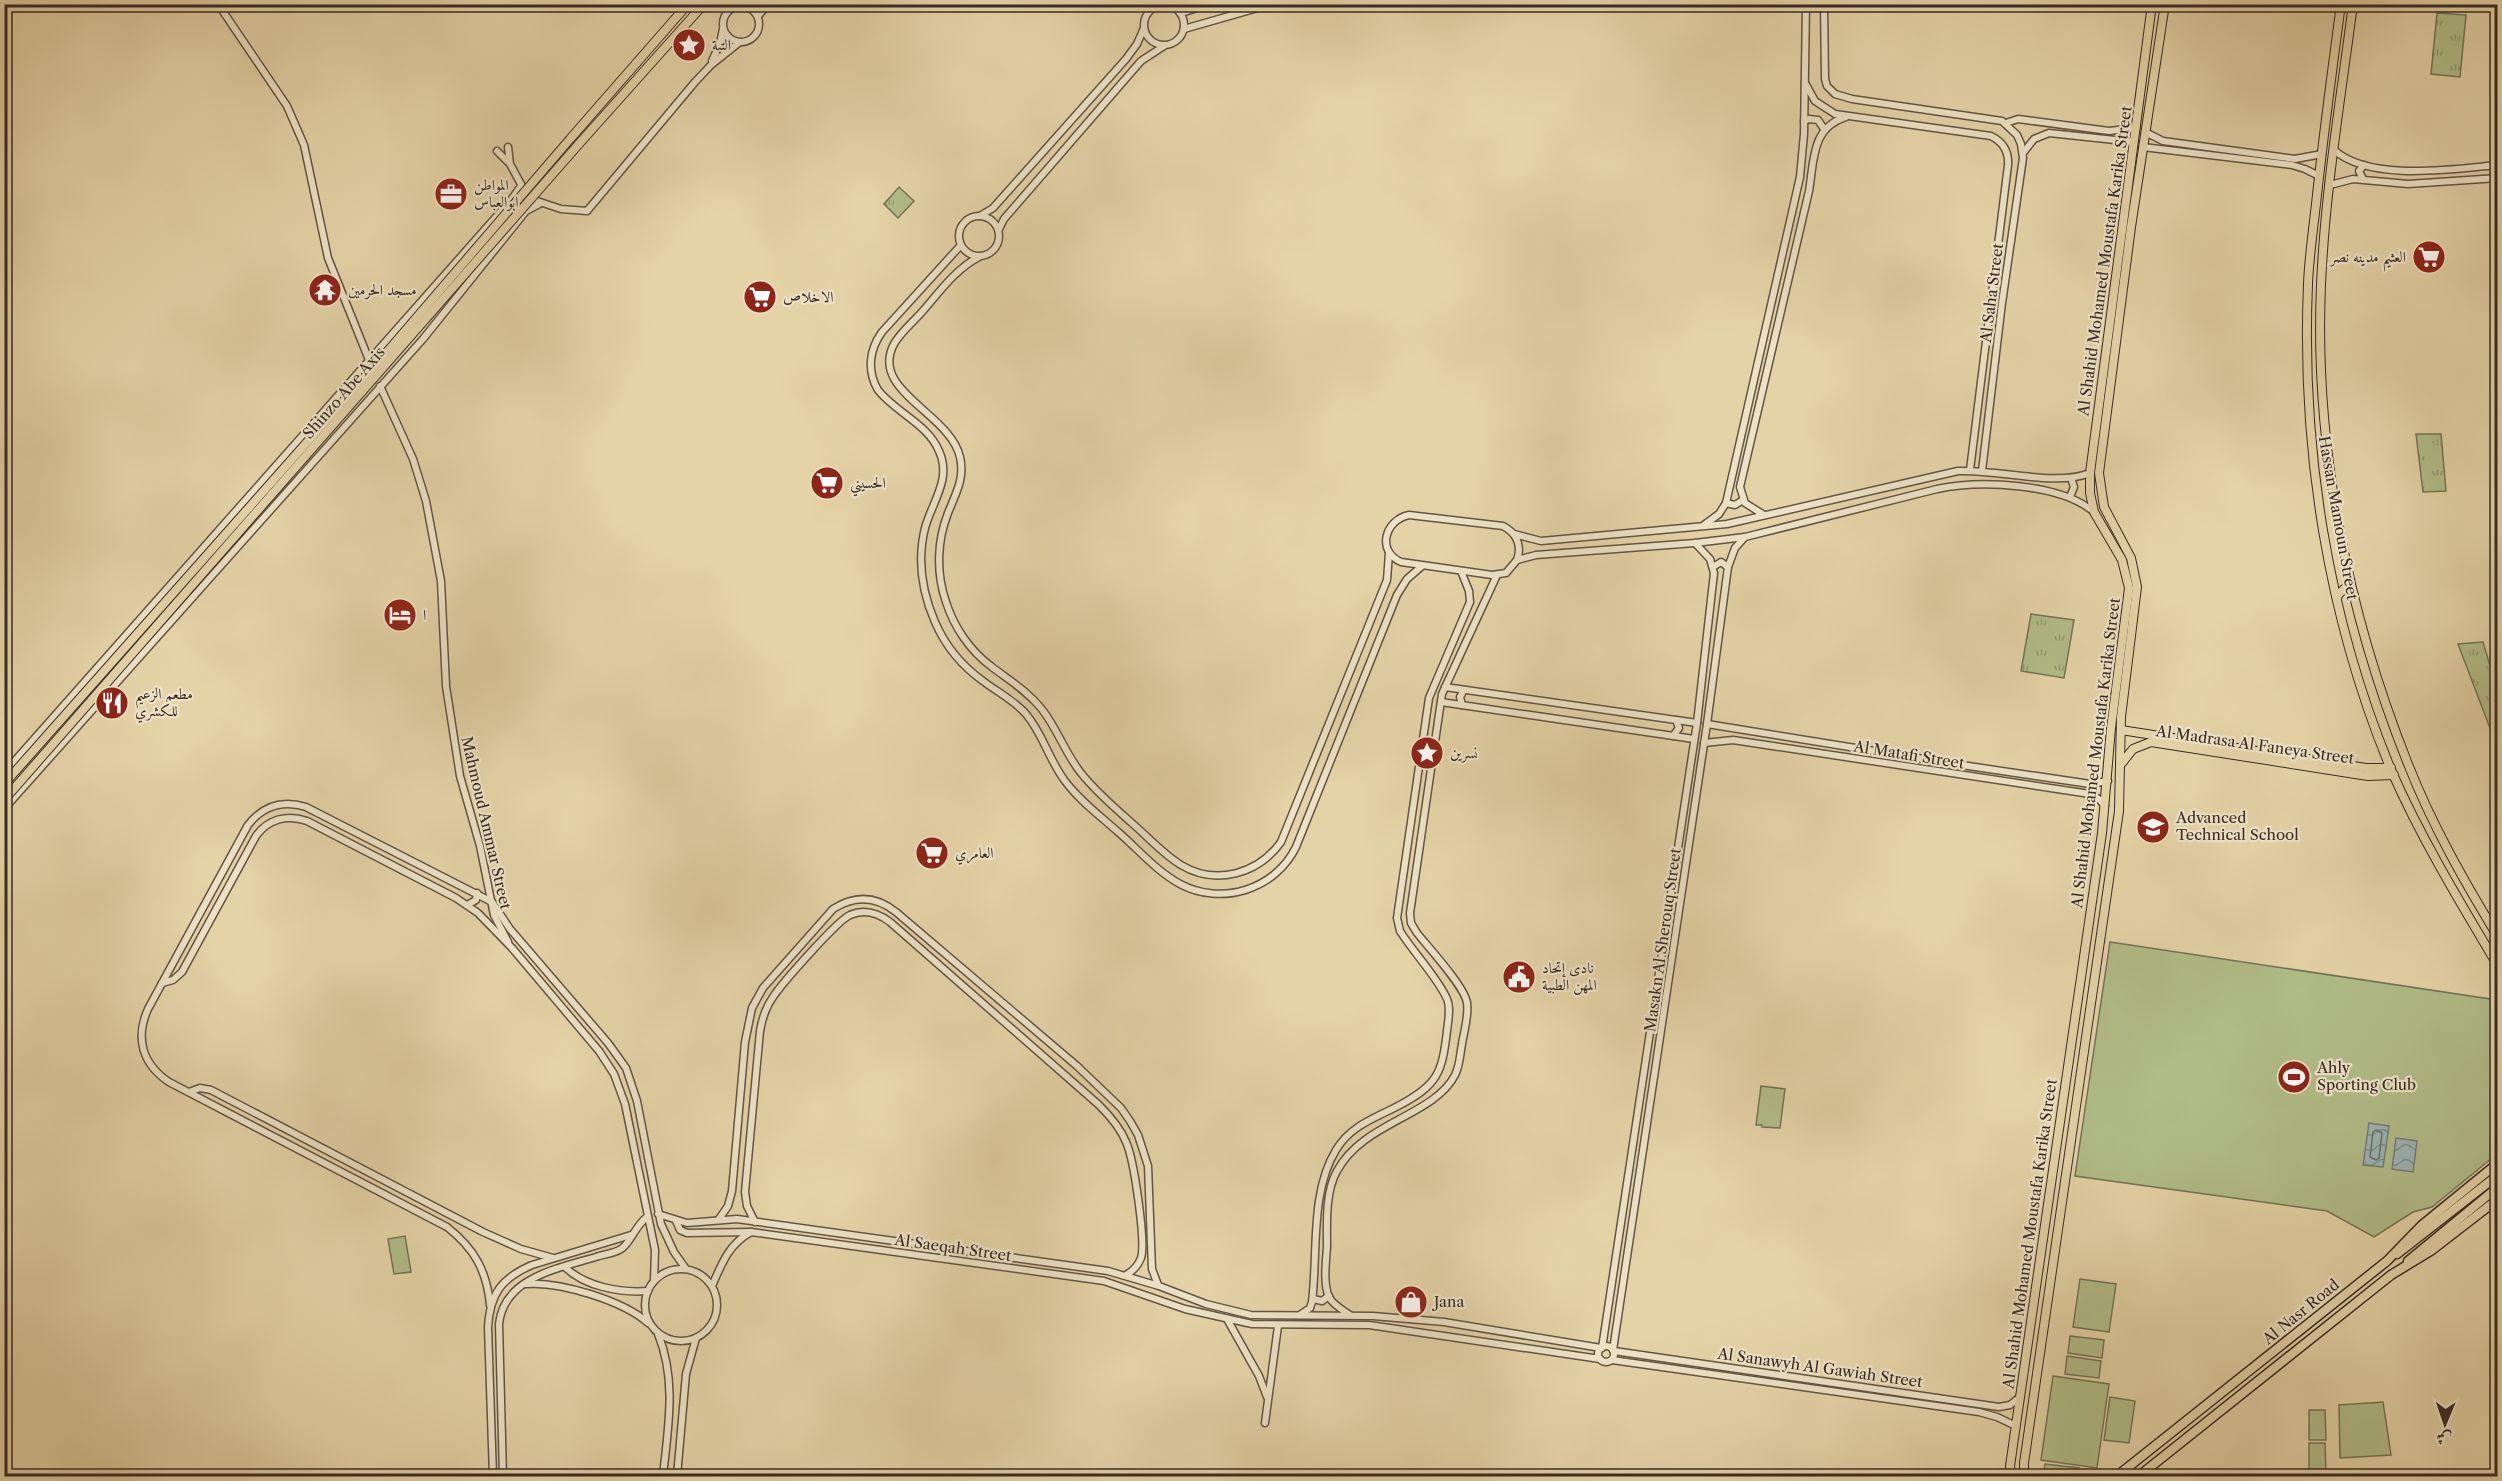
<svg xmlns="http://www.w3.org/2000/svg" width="2502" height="1481" font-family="'Libre Caslon Text',Amiri,serif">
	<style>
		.grass { fill: url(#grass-tufts); stroke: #747458; stroke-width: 1.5 }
		.pitch { fill: #b1bd89; stroke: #747458; stroke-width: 1.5 }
		.water { fill: url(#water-waves); stroke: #757d7c; stroke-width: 1.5 }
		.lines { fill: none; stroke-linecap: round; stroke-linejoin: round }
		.shore { stroke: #6a706e; stroke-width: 1.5 }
		.minor-casing { stroke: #635546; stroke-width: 9 }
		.major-casing { stroke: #382b26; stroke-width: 10 }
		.highway-casing { stroke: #382b26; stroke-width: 11 }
		.minor { stroke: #ede2c6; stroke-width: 6 }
		.major { stroke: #e4d3a7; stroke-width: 8 }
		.highway { stroke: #e4d3a7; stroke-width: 8 }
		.major-bridge-casing { stroke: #382b26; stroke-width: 10; stroke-linecap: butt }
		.major-bridge { stroke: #e4d3a7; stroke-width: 8 }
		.labels { text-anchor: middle; stroke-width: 4.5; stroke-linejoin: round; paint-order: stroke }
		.poi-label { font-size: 15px; fill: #382b26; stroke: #ede2c6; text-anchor: start }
		.street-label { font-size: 15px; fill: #382b26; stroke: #ede2c6 }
	</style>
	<defs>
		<pattern id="grass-tufts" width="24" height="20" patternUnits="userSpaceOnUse" patternTransform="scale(1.5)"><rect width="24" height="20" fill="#b1bd89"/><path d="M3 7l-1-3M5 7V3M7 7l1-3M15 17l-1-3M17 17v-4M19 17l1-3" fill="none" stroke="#919a70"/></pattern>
		<pattern id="water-waves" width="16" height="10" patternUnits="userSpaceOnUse" patternTransform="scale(1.5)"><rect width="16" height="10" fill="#9db4b5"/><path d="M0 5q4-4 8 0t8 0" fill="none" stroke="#819393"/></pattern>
	</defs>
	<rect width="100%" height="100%" fill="#e4d3a7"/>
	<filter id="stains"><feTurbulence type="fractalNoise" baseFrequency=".00333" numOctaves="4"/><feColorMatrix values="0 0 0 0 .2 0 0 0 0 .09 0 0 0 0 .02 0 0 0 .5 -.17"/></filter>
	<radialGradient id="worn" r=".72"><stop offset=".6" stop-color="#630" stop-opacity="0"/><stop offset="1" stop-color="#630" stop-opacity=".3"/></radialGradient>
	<g class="grass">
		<polygon points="2437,13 2466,15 2460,77 2431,74"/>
		<polygon points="899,187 914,201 898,218 884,204"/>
		<polygon points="2416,434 2441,434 2446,491 2423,492"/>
		<polygon points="2031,614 2074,620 2064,678 2021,671"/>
		<polygon points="2483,642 2497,689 2497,736 2493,736 2458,644"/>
	</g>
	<g class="pitch">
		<polygon points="2110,942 2497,1000 2497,1154 2432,1207 2413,1212 2374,1237 2327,1211 2075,1176"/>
		<polygon points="1761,1086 1785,1089 1780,1128 1762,1127 1762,1125 1756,1125"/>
		<polygon points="405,1236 411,1272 394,1274 388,1239"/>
		<polygon points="2080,1279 2116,1284 2109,1332 2073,1327"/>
		<polygon points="2070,1336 2104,1340 2102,1358 2068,1353"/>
		<polygon points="2067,1356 2101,1361 2099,1378 2065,1374"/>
		<polygon points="2053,1376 2109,1384 2097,1468 2041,1460"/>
		<polygon points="2110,1397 2135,1401 2129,1443 2104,1440"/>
		<polygon points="2383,1402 2391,1455 2340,1458 2339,1405"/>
		<polygon points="2309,1410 2325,1410 2326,1440 2309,1440"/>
		<polygon points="2309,1443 2325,1443 2326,1476 2309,1476"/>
		<polygon points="2045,1464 2079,1468 2077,1476 2043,1476"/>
	</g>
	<g class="water">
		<polygon points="2369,1123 2389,1126 2383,1167 2363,1165"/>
		<polygon points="2396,1138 2417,1141 2413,1172 2392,1169"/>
	</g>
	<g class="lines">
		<polygon class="shore" points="2376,1130 2382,1133 2379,1158 2376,1160 2370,1157 2373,1132"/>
		<g class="minor-casing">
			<g id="minor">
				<polyline points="218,4 287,106 304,145 328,258 369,360"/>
				<polyline points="1824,4 1825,79 1827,86 1835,94 1852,99 2002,121 2017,135 2021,144 2023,158 2002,303 1982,471"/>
				<circle cx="1164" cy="25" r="20"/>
				<circle cx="741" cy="24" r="18"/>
				<polyline points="1181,13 1211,4"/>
				<polyline points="758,16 768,4"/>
				<polyline points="1184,29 1271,4"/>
				<polyline points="712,61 720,43 723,29"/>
				<path d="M1805,83L1815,101L1835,114L1991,136C2003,142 2009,151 2008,165L1970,470"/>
				<polyline points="1804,121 1809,119 1818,120 1824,129"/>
				<polyline points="2006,123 2018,119 2109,131 2136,128"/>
				<polyline points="2145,132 2163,141 2295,159 2322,154"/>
				<polyline points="508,147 510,164 523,188"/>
				<polyline points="2143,147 2292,165 2305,169 2319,176"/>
				<path d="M2334,150C2370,182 2453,169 2498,165"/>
				<polyline points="497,151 508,162"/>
				<polyline points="2023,153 2034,139 2049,133 2134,142"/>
				<polyline points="2363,179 2359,171 2364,165"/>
				<polyline points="2330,185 2353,179 2408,184 2498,178"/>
				<polyline points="537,201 561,209 587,211 695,82 711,65 740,42"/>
				<circle cx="979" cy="236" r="20"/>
				<polyline points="980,216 993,208 1126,59 1137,44 1144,28"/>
				<polyline points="999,229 1004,219 1141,61 1164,46"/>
				<path d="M961,245L882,332C869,350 867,371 878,390C895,412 928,424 939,451C952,479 932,502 925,528C917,560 922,592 935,622C945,645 962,666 983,681C997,692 1014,700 1026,714C1043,734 1049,760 1065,781C1079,800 1099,815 1117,831C1137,848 1156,871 1180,884C1221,906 1275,890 1296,847L1397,595L1407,579L1422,566"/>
				<path d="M979,257C955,269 938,294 921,313C912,323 900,333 894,344C869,391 950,413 960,457C965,478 956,493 948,513C937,541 936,573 946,602C954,627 970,651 992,667C1009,680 1027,691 1041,708C1057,728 1065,753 1081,773C1096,792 1115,808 1133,824C1148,837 1163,854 1181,865C1216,886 1258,874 1281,842L1387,580L1389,553"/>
				<polyline points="380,386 413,459 426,501 441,581 446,686 460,776 480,846 494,915 508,942"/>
				<polyline points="2070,497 2074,487 2071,478"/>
				<polyline points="1726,503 1735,505 1743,500"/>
				<path d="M1409,515L1503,526C1517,533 1522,546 1517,560L1506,573L1492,575L1401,562C1376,551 1385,520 1409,515Z"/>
				<path d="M1764,515L1745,503L1740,487L1809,191C1814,162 1811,127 1846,117"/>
				<polyline points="1704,525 1719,514 1726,503 1800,177 1804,134 1806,4"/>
				<path d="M1514,534L1541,541L1727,524L1958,471C1999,469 2054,487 2090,473"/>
				<path d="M1517,560L1536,555L1695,543L1745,537L1937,489C1980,480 2060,483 2094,512"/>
				<polyline points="1713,567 1721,562 1728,567"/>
				<polyline points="1445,687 1697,723"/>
				<polyline points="1441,702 1694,739"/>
				<polyline points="1462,705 1460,697 1464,690"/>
				<polyline points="1707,724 1955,764 2090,784 2108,781"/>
				<polyline points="1673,736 1679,728 1676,720"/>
				<polyline points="1704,743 1733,740 2090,794 2099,799 2105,806"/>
				<polyline points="4,773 511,200 521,186"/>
				<polyline points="4,809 423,339 526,211 541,203"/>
				<polyline points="467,905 476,900 477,893"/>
				<path d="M162,983L173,980L182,972L256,836C268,819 287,814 307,821L456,898L478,913L512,948L599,1051L614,1074L625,1104L655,1250L654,1281"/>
				<polyline points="189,1092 200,1088 211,1090 483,1232 521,1249 553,1258"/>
				<polyline points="658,1214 687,1223 737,1219 1108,1271 1159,1286 1206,1304 1251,1315 1373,1316 1444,1322 1601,1348"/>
				<path d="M719,1219L728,1206L732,1191L745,1042L752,1008L763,988L833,909C855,895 876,896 896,912L1077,1066L1121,1108L1130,1121L1138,1135L1148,1166L1152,1269L1158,1285"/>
				<polyline points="676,1221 680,1230 687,1233 751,1232 1104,1281 1185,1309 1252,1324 1369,1325 1600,1359"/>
				<path d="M755,1222L747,1206L745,1192L760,1031C762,1019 766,1007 773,997C783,982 837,921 850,915C864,909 878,913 890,922L1099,1105C1110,1116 1120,1127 1126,1142C1134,1159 1146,1242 1141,1258C1138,1266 1133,1271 1126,1275"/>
				<path d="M565,1267C585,1287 621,1293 648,1291"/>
				<circle cx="681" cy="1305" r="36"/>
				<path d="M526,1284C559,1281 624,1301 648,1323"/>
				<path d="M712,1286C722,1263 729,1244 751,1232"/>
				<polyline points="1313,1299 1322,1301 1329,1296"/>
				<path d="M490,1305C487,1271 474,1248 447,1227L169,1082C142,1064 135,1038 148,1009L248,825C263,806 283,800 306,807L492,902L510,929L608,1043L626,1068L637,1101L661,1224L674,1252L686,1269"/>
				<path d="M1300,1315L1310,1308L1312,1302C1318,1254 1310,1192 1336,1150C1350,1126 1375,1118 1398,1106C1438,1085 1442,1073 1447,1031C1448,1021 1451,1008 1447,999C1438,978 1413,952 1400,931L1397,918L1429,698L1470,602L1469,591L1461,571"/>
				<path d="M1350,1315C1343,1310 1333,1305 1329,1297C1323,1284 1326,1261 1327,1247C1327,1224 1325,1192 1337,1171C1363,1122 1434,1116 1455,1075C1460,1065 1460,1054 1462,1044C1464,1031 1469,1016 1467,1003C1465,987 1429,948 1417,933L1411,923L1410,913L1442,694L1497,575"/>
				<polyline points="1227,1319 1259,1376 1267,1397"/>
				<path d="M658,1334C677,1380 668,1428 663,1476"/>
				<circle cx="1606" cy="1354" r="8"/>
				<polyline points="1602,1348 1697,723 1714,573 1710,559 1695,543"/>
				<polyline points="1613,1350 1707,724 1728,567 1735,548 1745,537"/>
				<polyline points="1614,1351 1999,1407 2010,1405 2020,1397"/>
				<polyline points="1612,1360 1979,1412 1997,1417 2016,1426"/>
				<polyline points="1265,1423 1278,1326"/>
				<path d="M493,1476L488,1327C490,1293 502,1278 532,1265L631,1235"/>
				<path d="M503,1476L499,1324C504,1276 561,1268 599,1256C606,1254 615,1253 621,1249C630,1244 635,1226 647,1217"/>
				<polyline points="677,1476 686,1374 696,1338"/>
			</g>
		</g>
		<g class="major-casing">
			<g id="major">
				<path d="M2341,4C2332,71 2323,138 2316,204C2313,231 2309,258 2308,284C2301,449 2328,619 2392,772C2421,838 2461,904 2498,966"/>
				<path d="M2353,4C2341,97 2325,191 2321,285C2314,447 2348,614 2408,764C2432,825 2464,881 2498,937"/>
				<polyline points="570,139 688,4"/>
				<polyline points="578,145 704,4"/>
				<polyline points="2337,599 2338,595 2344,589 2351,591 2354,595"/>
				<polyline points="2121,730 2366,768 2391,768"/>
				<polyline points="2122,763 2133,749 2151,742 2368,776 2394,775"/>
				<polyline points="2011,1476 2010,1466 2102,833 2111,728 2129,588 2122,560 2094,512 2090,493 2090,473 2152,4"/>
				<polyline points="2024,1476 2024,1463 2119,811 2121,717 2137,587 2131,558 2104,507 2099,473 2131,227 2165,4"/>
			</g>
		</g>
		<g class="highway-casing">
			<g id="highway">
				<polyline points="2397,1254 2498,1175"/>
				<polyline points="2408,1261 2498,1187"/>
				<polyline points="2117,1476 2387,1261 2422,1225 2498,1163"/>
				<polyline points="2139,1476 2391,1275 2432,1250 2498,1199"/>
			</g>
		</g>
		<use href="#minor" class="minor"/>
		<use href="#major" class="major"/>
		<use href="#highway" class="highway"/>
		<g class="major-bridge-casing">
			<g id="major-bridge">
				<polyline points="4,784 387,352 570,139"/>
				<polyline points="4,800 578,145"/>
			</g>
		</g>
		<use href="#major-bridge" class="major-bridge"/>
	</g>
	<defs>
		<g id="sight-disc" transform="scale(1.725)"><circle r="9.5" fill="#8f2418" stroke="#ede2c6"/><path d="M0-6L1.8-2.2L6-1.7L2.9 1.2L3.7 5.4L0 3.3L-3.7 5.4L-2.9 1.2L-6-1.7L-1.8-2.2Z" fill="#fff"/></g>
		<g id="office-disc" transform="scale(1.725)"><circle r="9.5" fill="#8f2418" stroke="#ede2c6"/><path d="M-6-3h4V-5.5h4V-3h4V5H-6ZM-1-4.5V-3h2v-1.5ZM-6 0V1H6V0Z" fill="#fff"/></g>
		<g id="supermarket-disc" transform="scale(1.725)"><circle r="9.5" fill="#8f2418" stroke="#ede2c6"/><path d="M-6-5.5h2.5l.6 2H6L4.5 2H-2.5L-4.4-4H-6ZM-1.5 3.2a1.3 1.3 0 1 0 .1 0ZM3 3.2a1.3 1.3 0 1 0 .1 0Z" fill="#fff"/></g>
		<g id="temple-disc" transform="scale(1.725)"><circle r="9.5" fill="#8f2418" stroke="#ede2c6"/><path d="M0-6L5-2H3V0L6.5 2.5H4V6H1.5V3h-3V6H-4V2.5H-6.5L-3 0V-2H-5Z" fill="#fff"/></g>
		<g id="hotel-disc" transform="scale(1.725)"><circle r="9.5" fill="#8f2418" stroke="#ede2c6"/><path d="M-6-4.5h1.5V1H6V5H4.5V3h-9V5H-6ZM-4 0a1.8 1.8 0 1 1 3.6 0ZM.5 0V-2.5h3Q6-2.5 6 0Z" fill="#fff"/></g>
		<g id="restaurant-disc" transform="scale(1.725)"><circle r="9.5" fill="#8f2418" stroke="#ede2c6"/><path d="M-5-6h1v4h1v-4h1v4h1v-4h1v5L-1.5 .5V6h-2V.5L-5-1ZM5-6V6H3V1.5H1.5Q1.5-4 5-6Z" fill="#fff"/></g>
		<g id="school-disc" transform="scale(1.725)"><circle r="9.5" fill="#8f2418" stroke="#ede2c6"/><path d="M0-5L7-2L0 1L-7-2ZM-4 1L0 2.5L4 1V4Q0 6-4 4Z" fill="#fff"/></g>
		<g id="civic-disc" transform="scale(1.725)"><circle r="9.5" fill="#8f2418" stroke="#ede2c6"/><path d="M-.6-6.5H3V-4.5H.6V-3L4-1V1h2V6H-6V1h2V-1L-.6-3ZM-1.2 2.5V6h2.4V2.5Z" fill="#fff"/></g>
		<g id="stadium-disc" transform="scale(1.725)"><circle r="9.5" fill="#8f2418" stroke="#ede2c6"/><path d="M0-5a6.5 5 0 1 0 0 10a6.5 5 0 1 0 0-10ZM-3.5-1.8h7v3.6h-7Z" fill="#fff"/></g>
		<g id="shop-disc" transform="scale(1.725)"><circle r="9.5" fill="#8f2418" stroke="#ede2c6"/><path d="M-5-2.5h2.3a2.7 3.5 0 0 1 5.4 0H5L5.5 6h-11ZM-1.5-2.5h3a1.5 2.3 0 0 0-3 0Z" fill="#fff"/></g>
	</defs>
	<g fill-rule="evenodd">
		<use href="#sight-disc" x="689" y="45"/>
		<use href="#office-disc" x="451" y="194"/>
		<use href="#supermarket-disc" x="2429" y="257"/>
		<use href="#temple-disc" x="325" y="290"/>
		<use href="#supermarket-disc" x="760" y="297"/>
		<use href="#supermarket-disc" x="827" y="483"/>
		<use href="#hotel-disc" x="400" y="615"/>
		<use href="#restaurant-disc" x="112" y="703"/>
		<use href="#sight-disc" x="1427" y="753"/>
		<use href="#school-disc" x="2153" y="827"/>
		<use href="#supermarket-disc" x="932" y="853"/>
		<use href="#civic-disc" x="1519" y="977"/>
		<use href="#stadium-disc" x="2294" y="1077"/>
		<use href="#shop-disc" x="1411" y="1302"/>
	</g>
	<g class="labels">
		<g class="poi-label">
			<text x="712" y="50">التبة</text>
			<text x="474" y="190">المواطن<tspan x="474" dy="17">ابوالعباس</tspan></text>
			<text x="2406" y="262" text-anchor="end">العثيم مدينه نصر</text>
			<text x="348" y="295">مسجد الحرمين</text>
			<text x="783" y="302">الاخلاص</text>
			<text x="850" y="488">الحسيني</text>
			<text x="423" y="620">ا</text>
			<text x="135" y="699">مطعم الزعيم<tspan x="135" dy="17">للكشري</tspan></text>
			<text x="1450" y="758">نسرين</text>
			<text x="2176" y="823">Advanced<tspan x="2176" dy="17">Technical School</tspan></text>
			<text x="955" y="858">العامري</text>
			<text x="1542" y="973">نادى إتحاد<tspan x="1542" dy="17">المهن الطبية</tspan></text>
			<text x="2317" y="1073">Ahly<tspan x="2317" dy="17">Sporting Club</tspan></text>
			<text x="1434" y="1307">Jana</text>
		</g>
		<g class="street-label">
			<text transform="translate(2105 261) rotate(-82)" y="5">Al Shahid Mohamed Moustafa Karika Street</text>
			<text transform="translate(1992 293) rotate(-83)" y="5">Al Saha Street</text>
			<text transform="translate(344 393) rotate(-49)" y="5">Shinzo Abe Axis</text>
			<text transform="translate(2338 518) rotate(80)" y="5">Hassan Mamoun Street</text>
			<text transform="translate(2255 745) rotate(8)" y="5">Al Madrasa Al Faneya Street</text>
			<text transform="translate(2096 753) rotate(-83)" y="5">Al Shahid Mohamed Moustafa Karika Street</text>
			<text transform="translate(1909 755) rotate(9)" y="5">Al Matafi Street</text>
			<text transform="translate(486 823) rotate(77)" y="5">Mahmoud Ammar Street</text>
			<text transform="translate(1663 940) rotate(-82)" y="5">Masakn Al Sherouq Street</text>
			<text transform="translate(2030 1234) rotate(-82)" y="5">Al Shahid Mohamed Moustafa Karika Street</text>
			<text transform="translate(953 1248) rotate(8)" y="5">Al Saeqah Street</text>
			<text transform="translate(2301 1312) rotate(-39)" y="5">Al Nasr Road</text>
			<text transform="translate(1820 1368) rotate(8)" y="5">Al Sanawyh Al Gawiah Street</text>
		</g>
	</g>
	<rect width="2502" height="1481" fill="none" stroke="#e4d3a7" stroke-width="24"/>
	<rect x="6" y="6" width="2490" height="1469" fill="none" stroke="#382b26" stroke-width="3"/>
	<rect x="12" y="12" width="2478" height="1457" fill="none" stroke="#382b26" stroke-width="1.5"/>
	<g transform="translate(2445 1424) rotate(182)" stroke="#ede2c6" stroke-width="4.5" paint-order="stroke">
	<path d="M0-4.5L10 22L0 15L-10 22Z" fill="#382b26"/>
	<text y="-9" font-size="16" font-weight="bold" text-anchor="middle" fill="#382b26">ش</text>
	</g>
	<rect width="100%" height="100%" filter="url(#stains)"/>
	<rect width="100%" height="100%" fill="url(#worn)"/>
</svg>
